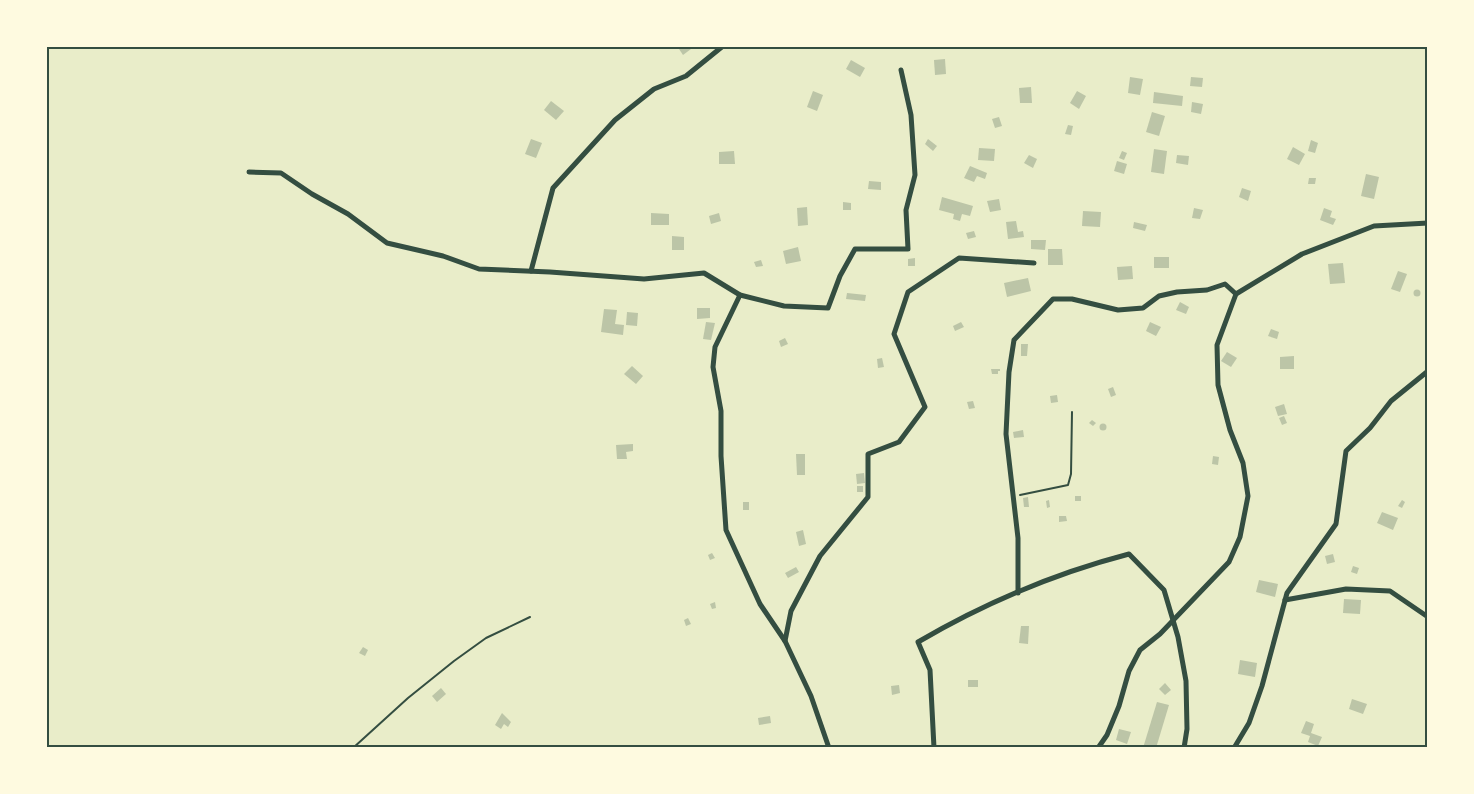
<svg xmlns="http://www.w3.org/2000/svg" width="1474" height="794" font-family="'IBM Plex Serif',serif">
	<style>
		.building { fill: #bcc5a7 }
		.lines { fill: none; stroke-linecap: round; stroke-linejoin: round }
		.path { stroke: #344e41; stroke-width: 2 }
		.minor { stroke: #344e41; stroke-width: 5 }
		.neatline { fill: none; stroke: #344e41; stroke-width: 2 }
	</style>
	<rect width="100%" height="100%" fill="#e9edc9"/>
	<g class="building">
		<polygon points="677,46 690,46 691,49 683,55"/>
		<polygon points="945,59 946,74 935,75 934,60"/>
		<polygon points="851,60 865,68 860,77 846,69"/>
		<polygon points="1130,77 1143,79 1140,95 1128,93"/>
		<polygon points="1191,77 1203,78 1202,87 1190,86"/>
		<polygon points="1031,87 1032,103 1020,103 1019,88"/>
		<polygon points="813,91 823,95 817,111 807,107"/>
		<polygon points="1077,91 1086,96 1079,109 1070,103"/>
		<polygon points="1154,92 1183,96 1182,106 1153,103"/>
		<polygon points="551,101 564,111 556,120 544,110"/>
		<polygon points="1192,102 1203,104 1201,114 1191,112"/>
		<polygon points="1152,112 1165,116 1159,136 1146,132"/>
		<polygon points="999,117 1002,126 995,128 992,119"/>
		<polygon points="1068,125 1073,126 1071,135 1065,134"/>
		<polygon points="531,139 542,143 536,158 525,154"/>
		<polygon points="928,139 937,146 933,151 925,144"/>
		<polygon points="1311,140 1318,143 1315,153 1308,151"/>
		<polygon points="1293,147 1305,154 1299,165 1287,159"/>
		<polygon points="979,148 995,149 994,161 978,160"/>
		<polygon points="1154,149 1167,151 1164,174 1151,172"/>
		<polygon points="734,151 735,164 719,164 719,152"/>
		<polygon points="1122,151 1127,153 1124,160 1119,158"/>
		<polygon points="1029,155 1037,159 1033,168 1024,163"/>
		<polygon points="1177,155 1189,156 1188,165 1176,163"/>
		<polygon points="1117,161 1127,164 1124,174 1114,171"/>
		<polygon points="970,166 987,173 985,179 977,176 974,182 964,178"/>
		<polygon points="1366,174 1379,177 1374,199 1361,196"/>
		<polygon points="1309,178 1316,178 1315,184 1308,184"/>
		<polygon points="869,181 881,182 881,190 868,189"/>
		<polygon points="1242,188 1251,191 1248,201 1239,197"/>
		<polygon points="942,197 973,206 970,216 962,214 960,221 953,219 954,214 939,210"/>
		<polygon points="999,199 1001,210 990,212 987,201"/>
		<polygon points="843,202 851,203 851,210 843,210"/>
		<polygon points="807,207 808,225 798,226 797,208"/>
		<polygon points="1194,208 1203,210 1200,219 1192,218"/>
		<polygon points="1324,208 1332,211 1330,217 1336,219 1333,225 1320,220"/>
		<polygon points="1083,211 1101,212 1100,227 1082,226"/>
		<polygon points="651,213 669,214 669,225 651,225"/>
		<polygon points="719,213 721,221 711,224 709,216"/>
		<polygon points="1016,221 1018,232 1023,231 1024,237 1008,239 1006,222"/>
		<polygon points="1134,222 1147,225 1145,231 1133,228"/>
		<polygon points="974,231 976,237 968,239 966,233"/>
		<polygon points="672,236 684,237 684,250 672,250"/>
		<polygon points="1031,240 1046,240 1045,250 1031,249"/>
		<polygon points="798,247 801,261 786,264 783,251"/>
		<polygon points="1048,249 1062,249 1063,265 1048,265"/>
		<rect x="1154" y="257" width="15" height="11"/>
		<polygon points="915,258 915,266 908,266 908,259"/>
		<polygon points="761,260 763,266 756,267 754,262"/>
		<polygon points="1343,263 1345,283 1330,284 1328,264"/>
		<polygon points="1132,266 1133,279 1118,280 1117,267"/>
		<polygon points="1398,271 1407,274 1400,292 1391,289"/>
		<polygon points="1028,278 1031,291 1007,297 1004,283"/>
		<circle cx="1417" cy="293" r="3.5"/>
		<polygon points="847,293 866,295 865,301 846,299"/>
		<polygon points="1180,302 1189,307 1186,314 1176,310"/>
		<polygon points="697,308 710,308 710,318 697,319"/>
		<polygon points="604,309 617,310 615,324 624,325 623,335 601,332"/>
		<polygon points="627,312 638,313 637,326 626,325"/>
		<polygon points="706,322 715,323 711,340 703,339"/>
		<polygon points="961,322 964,327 955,331 953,326"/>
		<polygon points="1150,322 1161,327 1156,336 1146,331"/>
		<polygon points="1271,329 1279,332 1277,339 1268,336"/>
		<polygon points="785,338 788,344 781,347 779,341"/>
		<polygon points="1021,344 1028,344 1027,356 1021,356"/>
		<polygon points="1227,352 1237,358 1231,367 1221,361"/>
		<polygon points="1294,356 1294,369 1280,369 1280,357"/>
		<polygon points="882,358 884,367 878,368 877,359"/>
		<polygon points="632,366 643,376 636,384 624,374"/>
		<polygon points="991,369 1000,369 1000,371 998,371 998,374 992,374"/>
		<polygon points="1113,387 1116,395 1111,397 1108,389"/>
		<polygon points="1057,395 1058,402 1051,403 1050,396"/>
		<polygon points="973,401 975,408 969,409 967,402"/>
		<polygon points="1284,404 1287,414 1278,416 1275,407"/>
		<polygon points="1284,416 1287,423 1282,425 1279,418"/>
		<polygon points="1092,420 1096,423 1093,426 1089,423"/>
		<circle cx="1103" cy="427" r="3.5"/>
		<polygon points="1023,430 1024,437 1014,438 1013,432"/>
		<polygon points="633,444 633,451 626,452 627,459 617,459 616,445"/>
		<polygon points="796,454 805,454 805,475 797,475"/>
		<polygon points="1213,456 1219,457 1218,465 1212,464"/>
		<polygon points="864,473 865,483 857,484 856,474"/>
		<rect x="857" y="486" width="6" height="6"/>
		<rect x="1075" y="496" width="6" height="5"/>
		<polygon points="1028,497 1029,507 1024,507 1023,498"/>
		<polygon points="1049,500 1050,507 1047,508 1046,501"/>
		<polygon points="1402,500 1405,502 1402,508 1398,506"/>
		<rect x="743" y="502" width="6" height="8"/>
		<polygon points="1382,512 1398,518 1393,530 1377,523"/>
		<polygon points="1059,516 1066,516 1067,521 1059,522"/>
		<polygon points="803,530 806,544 799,546 796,532"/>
		<polygon points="712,553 715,558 710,560 708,555"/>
		<polygon points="1333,554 1335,562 1327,564 1325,556"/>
		<polygon points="1353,566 1359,568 1357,574 1351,572"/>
		<polygon points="796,567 799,572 788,578 785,573"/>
		<polygon points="1259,580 1278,584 1275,597 1256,592"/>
		<polygon points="1344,599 1361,600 1360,614 1343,613"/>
		<polygon points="715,602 716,608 712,609 710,604"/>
		<polygon points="688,618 691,624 686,626 684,620"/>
		<polygon points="1021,626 1029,626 1028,644 1019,643"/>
		<polygon points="363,647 368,650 365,656 359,653"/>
		<polygon points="1240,660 1257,663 1255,677 1238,674"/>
		<rect x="968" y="680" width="10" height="7"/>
		<polygon points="1165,683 1171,690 1165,695 1159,689"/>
		<polygon points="899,685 900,693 892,695 891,686"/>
		<polygon points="441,688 446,694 437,702 432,696"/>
		<polygon points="1352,699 1367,704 1363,714 1349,709"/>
		<polygon points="1157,702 1169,705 1156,748 1143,748"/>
		<polygon points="502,713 511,722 508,727 504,724 501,729 495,725"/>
		<polygon points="770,716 771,723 759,725 758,718"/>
		<polygon points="1306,721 1314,724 1311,733 1322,737 1318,746 1308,742 1310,736 1301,733"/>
		<polygon points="1119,729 1131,732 1127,744 1116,740"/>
	</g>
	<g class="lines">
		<g class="path">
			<polyline points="1020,495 1068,485 1071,474 1072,412"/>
			<polyline points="353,748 408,698 454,661 486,638 530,617"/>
		</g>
		<g class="minor">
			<polyline points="249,172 281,173 312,194 348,214 387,243 443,256 479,269 550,272 644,279 704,273 740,295 784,306 828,308 840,276 855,249 908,249 906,210 915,175 911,115 901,70"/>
			<polyline points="531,271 553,188 615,120 654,89 686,76 723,46"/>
			<polyline points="740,295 715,347 713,367 721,411 721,456 726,530 760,604 785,641 811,696 829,748"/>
			<polyline points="1018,593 1018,538 1006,434 1009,372 1014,340 1053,299 1072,299 1118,310 1143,308 1159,296 1177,292 1207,290 1225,284 1236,294"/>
			<polyline points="1285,600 1346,589 1390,591 1428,617"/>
			<polyline points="785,641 791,611 820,556 868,497 868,454 899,442 925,407 894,334 908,292 959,258 1034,263"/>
			<path d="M934,748L930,670L918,642C983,604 1056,573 1129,554L1164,590L1178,637L1186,681L1187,729L1184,748"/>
			<polyline points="1098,748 1107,735 1119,706 1129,671 1140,650 1160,634 1229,562 1240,537 1248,496 1243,463 1230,430 1218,385 1217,345 1236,294 1302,254 1374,226 1428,223"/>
			<polyline points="1234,748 1249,723 1262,686 1287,593 1336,524 1346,451 1370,428 1391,401 1428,371"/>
		</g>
	</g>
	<rect width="1474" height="794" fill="none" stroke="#fefae0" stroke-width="95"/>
	<rect x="48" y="48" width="1378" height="698" class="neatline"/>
</svg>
